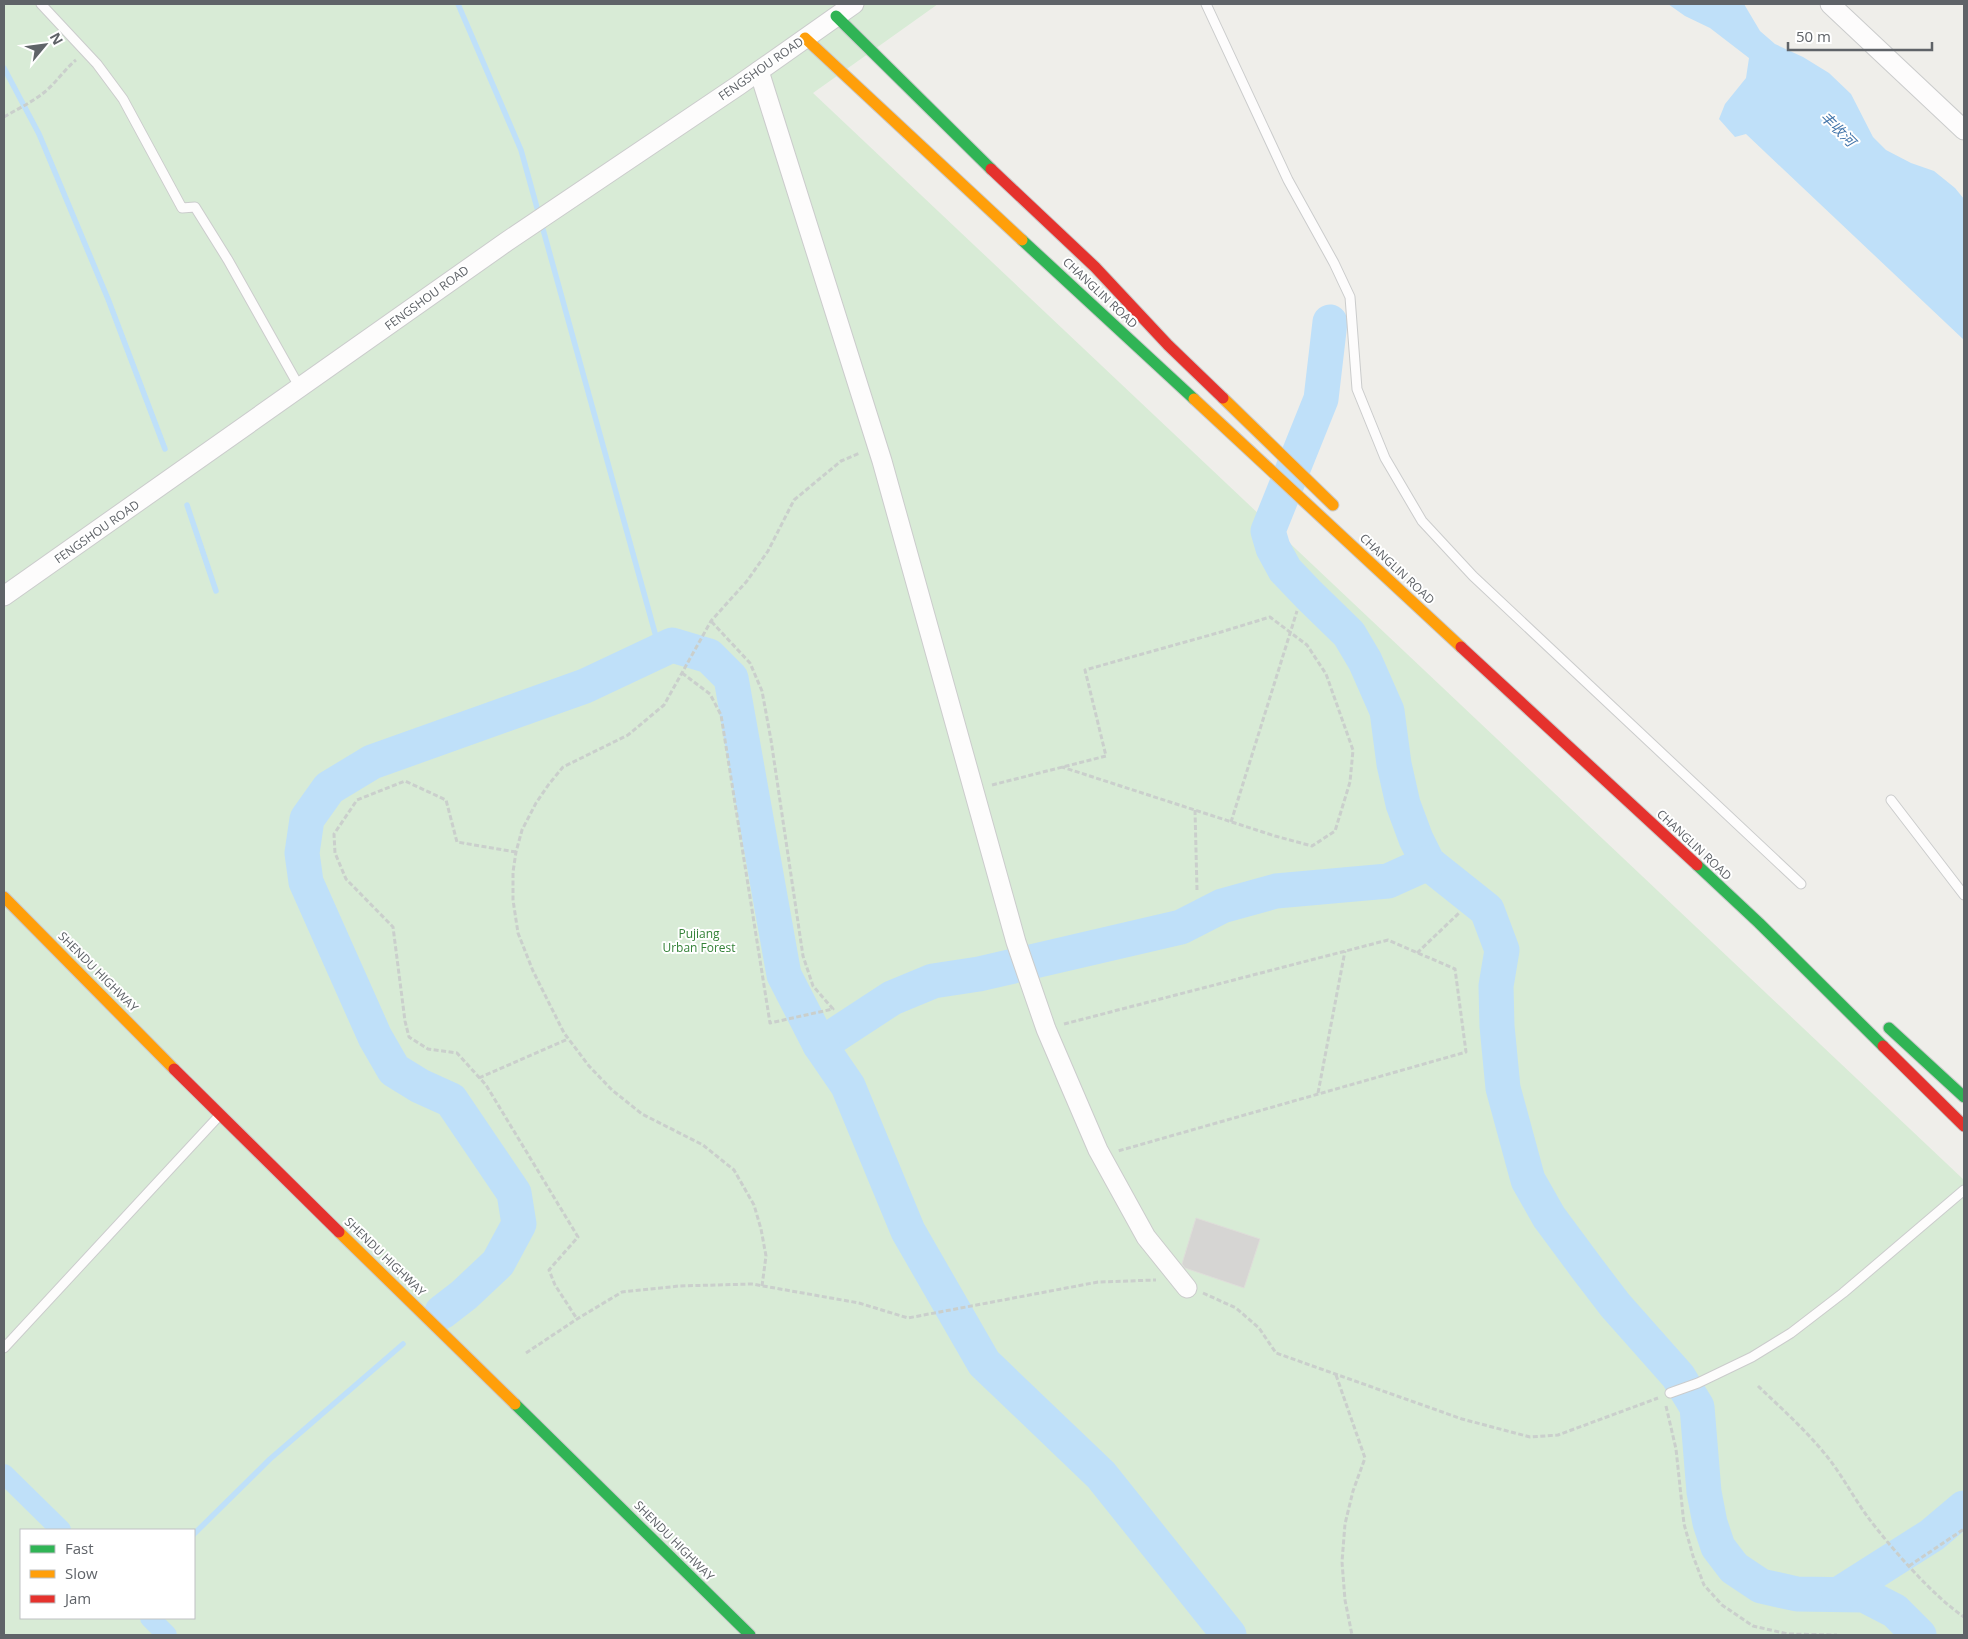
<svg xmlns="http://www.w3.org/2000/svg" width="1968" height="1639" font-family="'Open Sans','Noto Sans SC',sans-serif">
	<style>
		.green { fill: #d8ebd6; fill-rule: evenodd }
		.water { fill: #bfe0f9 }
		.lines { fill: none; stroke-linecap: round; stroke-linejoin: round }
		.stream { stroke: #bfe0f9; stroke-width: 5.5 }
		.canal { stroke: #bfe0f9; stroke-width: 20 }
		.river { stroke: #bfe0f9; stroke-width: 35 }
		.building { fill: #d6d5d3; stroke: #deddd9 }
		.lane-casing { stroke: #cbcccc; stroke-width: 11 }
		.street-casing { stroke: #cbcccc; stroke-width: 21 }
		.fast-casing { stroke: #cacacb; stroke-width: 13 }
		.slow-casing { stroke: #cacacb; stroke-width: 13 }
		.jam-casing { stroke: #cacacb; stroke-width: 13 }
		.path { stroke: #cacfcc; stroke-width: 3; stroke-dasharray: 5 2.5; stroke-linecap: butt }
		.lane { stroke: #fdfcfc; stroke-width: 9 }
		.street { stroke: #fdfcfc; stroke-width: 19 }
		.fast { stroke: #30b455; stroke-width: 11 }
		.slow { stroke: #ff9f0a; stroke-width: 11 }
		.jam { stroke: #e5322d; stroke-width: 11 }
		.labels { text-anchor: middle; stroke-width: 4; stroke-linejoin: round; paint-order: stroke }
		.street-label { font-size: 12px; fill: #5f6368; stroke: #fff }
		.park-label { font-size: 12px; fill: #348238; stroke: #fff }
		.water-label { font-size: 14px; font-style: italic; fill: #4174aa; stroke: #fff }
	</style>
	<rect width="100%" height="100%" fill="#efeeea"/>
	<path class="green" d="M4,4H938L813,93L1964,1180V1635H4ZM21,1530H194V1618H21Z"/>
	<polygon class="water" points="1668,4 1744,4 1760,31 1775,44 1803,57 1829,73 1851,94 1873,137 1886,150 1911,163 1934,171 1955,188 1964,199 1964,340 1746,134 1735,137 1719,119 1725,104 1746,78 1749,58 1710,28 1685,16"/>
	<g class="lines">
		<g class="stream">
			<polyline points="458,4 521,150 660,651"/>
			<polyline points="4,68 39,134 108,299 165,449"/>
			<polyline points="187,505 216,591"/>
			<polyline points="194,1534 270,1459 403,1344"/>
		</g>
		<g class="canal">
			<polyline points="4,1474 61,1530"/>
			<polyline points="150,1618 167,1635"/>
		</g>
		<g class="river">
			<polyline points="1330,322 1321,399 1268,531 1273,548 1285,570 1309,595 1349,634 1365,661 1387,711 1394,764 1403,804 1416,839 1428,863 1487,910 1502,950 1496,986 1497,1026 1503,1088 1528,1180 1549,1217 1586,1267 1615,1305 1678,1376 1697,1407 1704,1492 1710,1523 1718,1547 1734,1568 1761,1586 1797,1594 1864,1595 1895,1611 1919,1635"/>
			<polyline points="820,1045 892,998 933,981 979,974 1181,927 1222,906 1276,891 1388,881 1428,863"/>
			<polyline points="442,1312 464,1295 498,1263 519,1224 514,1193 451,1100 420,1086 394,1070 375,1037 306,882 302,853 307,819 329,788 372,762 585,686 672,645 709,656 731,678 784,975 820,1045 848,1086 908,1231 984,1363 1101,1475 1229,1635"/>
			<polyline points="1839,1594 1932,1535 1964,1508"/>
		</g>
	</g>
	<polygon class="building" points="1196,1218 1260,1239 1244,1288 1185,1268 1182,1264"/>
	<g class="lines">
		<g class="lane-casing">
			<g id="lane">
				<polyline points="41,4 97,64 123,99 182,208 195,207 228,260 300,388"/>
				<polyline points="1206,4 1288,180 1334,263 1350,297 1357,389 1385,458 1422,521 1473,576 1801,884"/>
				<polyline points="1891,800 1964,895"/>
				<polyline points="4,1348 218,1117"/>
				<polyline points="1670,1393 1698,1383 1752,1357 1791,1333 1843,1293 1964,1190"/>
			</g>
		</g>
		<g class="street-casing">
			<g id="street">
				<polyline points="1830,4 1964,130"/>
				<polyline points="759,71 882,461 1016,942 1046,1029 1098,1150 1146,1237 1187,1288"/>
				<polyline points="4,596 506,242 739,85 854,4"/>
			</g>
		</g>
		<g class="fast-casing">
			<g id="fast">
				<polyline points="836,16 991,169"/>
				<polyline points="1022,240 1194,399"/>
				<polyline points="1697,865 1759,923 1883,1046"/>
				<polyline points="1889,1028 1964,1097"/>
				<polyline points="515,1404 750,1635"/>
			</g>
		</g>
		<g class="slow-casing">
			<g id="slow">
				<polyline points="805,38 1022,240"/>
				<polyline points="1223,398 1333,505"/>
				<polyline points="1194,399 1461,647"/>
				<polyline points="4,897 174,1069"/>
				<polyline points="339,1232 515,1404"/>
			</g>
		</g>
		<g class="jam-casing">
			<g id="jam">
				<polyline points="991,169 1095,267 1168,345 1223,398"/>
				<polyline points="1461,647 1697,865"/>
				<polyline points="1883,1046 1964,1126"/>
				<polyline points="174,1069 339,1232"/>
			</g>
		</g>
		<g class="path">
			<path d="M4,117C19,108 35,101 48,89C58,80 65,69 76,60"/>
			<polyline points="682,673 710,694 721,715 770,1023 833,1009 813,986 803,956 771,740 762,691 750,663 711,621"/>
			<polyline points="992,785 1106,756 1085,670 1221,632 1270,617 1307,645 1326,674 1353,750 1350,782 1335,831 1312,846 1275,836 1062,767"/>
			<polyline points="1195,810 1197,890"/>
			<polyline points="1231,822 1297,611"/>
			<polyline points="516,852 457,842 446,800 405,781 357,800 334,834 335,853 346,879 393,927 405,1021 409,1037 428,1049 457,1053 486,1085 578,1237 549,1270 555,1285 577,1319"/>
			<polyline points="1417,953 1459,913"/>
			<polyline points="1064,1024 1388,940 1455,969 1466,1052 1118,1151"/>
			<polyline points="479,1078 568,1039"/>
			<polyline points="1318,1093 1345,951"/>
			<polyline points="762,1286 766,1256 761,1229 754,1205 734,1170 703,1145 642,1114 612,1090 589,1066 564,1033 533,971 518,933 513,900 513,872 516,852 522,830 536,803 549,784 563,767 628,735 664,705 711,621 747,581 768,551 794,500 841,461 860,453"/>
			<polyline points="1203,1293 1236,1308 1259,1328 1276,1353 1462,1419 1530,1437 1558,1435 1658,1398"/>
			<polyline points="526,1353 577,1319 622,1292 679,1286 752,1284 859,1303 908,1318 1098,1282 1156,1280"/>
			<polyline points="1336,1375 1365,1458 1353,1491 1345,1524 1342,1562 1345,1600 1352,1635"/>
			<path d="M1758,1386C1782,1409 1808,1432 1829,1459C1843,1477 1854,1498 1867,1516C1890,1547 1933,1596 1964,1617"/>
			<polyline points="1666,1406 1676,1449 1684,1524 1693,1556 1704,1585 1722,1605 1753,1626 1788,1634 1837,1635"/>
			<polyline points="1909,1566 1964,1529"/>
		</g>
		<use href="#lane" class="lane"/>
		<use href="#street" class="street"/>
		<use href="#fast" class="fast"/>
		<use href="#slow" class="slow"/>
		<use href="#jam" class="jam"/>
	</g>
	<g class="labels">
		<g class="street-label">
			<text transform="translate(761 69) rotate(-35)" y="4">FENGSHOU ROAD</text>
			<text transform="translate(1100 293) rotate(43)" y="4">CHANGLIN ROAD</text>
			<text transform="translate(427 298) rotate(-36)" y="4">FENGSHOU ROAD</text>
			<text transform="translate(97 532) rotate(-35)" y="4">FENGSHOU ROAD</text>
			<text transform="translate(1397 569) rotate(43)" y="4">CHANGLIN ROAD</text>
			<text transform="translate(1694 845) rotate(43)" y="4">CHANGLIN ROAD</text>
			<text transform="translate(98 972) rotate(45)" y="4">SHENDU HIGHWAY</text>
			<text transform="translate(385 1257) rotate(44)" y="4">SHENDU HIGHWAY</text>
			<text transform="translate(674 1541) rotate(45)" y="4">SHENDU HIGHWAY</text>
		</g>
		<g class="park-label">
			<text x="699" y="938">Pujiang<tspan x="699" dy="14">Urban Forest</tspan></text>
		</g>
		<g class="water-label">
			<text transform="translate(1838 129) rotate(45)" y="5">丰收河</text>
		</g>
	</g>
	<rect width="1968" height="1639" fill="none" stroke="#5f6368" stroke-width="10"/>
	<rect x="20" y="1529" width="175" height="90" fill="#ffffff" stroke="#bfc1c3"/>
	<rect x="30" y="1545" width="25" height="8" fill="#30b455" stroke="#bfc1c3"/>
	<text x="65" y="1554" font-size="15" fill="#5f6368">Fast</text>
	<rect x="30" y="1570" width="25" height="8" fill="#ff9f0a" stroke="#bfc1c3"/>
	<text x="65" y="1579" font-size="15" fill="#5f6368">Slow</text>
	<rect x="30" y="1595" width="25" height="8" fill="#e5322d" stroke="#bfc1c3"/>
	<text x="65" y="1604" font-size="15" fill="#5f6368">Jam</text>
	<g transform="translate(45 45) rotate(61)" stroke="#ffffff" stroke-width="4" paint-order="stroke">
	<path d="M0-4L9 19L0 12L-9 19Z" fill="#5f6368"/>
	<text y="-8" font-size="14" font-weight="bold" text-anchor="middle" fill="#5f6368">N</text>
	</g>
	<path d="M1788 42v8h144v-8" fill="none" stroke="#5f6368" stroke-width="2.5"/>
	<text x="1796" y="42" font-size="15" fill="#5f6368" stroke="#ffffff" stroke-width="4" paint-order="stroke">50 m</text>
</svg>
